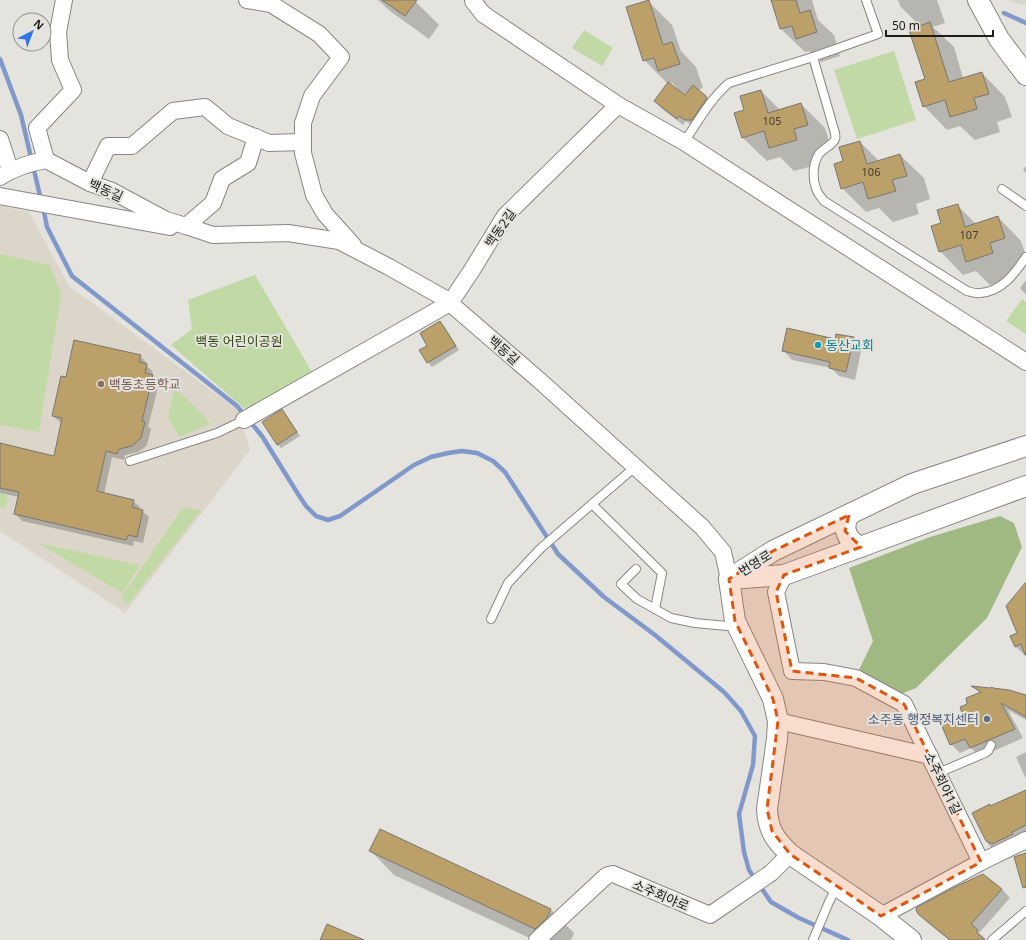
<svg xmlns="http://www.w3.org/2000/svg" width="1026" height="940" font-family="'Noto Sans','Noto Sans KR',sans-serif">
	<style>
		.built { fill: #dcd6ca }
		.green { fill: #c1d9a5 }
		.forest { fill: #a0b983 }
		.shadow { fill: #0003; fill-rule: evenodd }
		.lines { fill: none; stroke-linecap: round; stroke-linejoin: round }
		.stream { stroke: #8099ca; stroke-width: 4.5 }
		.building { fill: #bba069; stroke: #787671 }
		.service-casing { stroke: #898681; stroke-width: 10 }
		.minor-casing { stroke: #898681; stroke-width: 18 }
		.tertiary-casing { stroke: #898681; stroke-width: 22 }
		.service { stroke: #fff; stroke-width: 8 }
		.minor { stroke: #fff; stroke-width: 16 }
		.tertiary { stroke: #fff; stroke-width: 20 }
		.marked { fill: #de560d; fill-opacity: 0.2; stroke: #de560d; stroke-width: 3; stroke-dasharray: 8 5; stroke-linejoin: round }
		.culture-dot { fill: #0f9aa8; stroke: #e5e3dd; stroke-width: 1.5 }
		.education-dot { fill: #8d6e63; stroke: #e5e3dd; stroke-width: 1.5 }
		.service-dot { fill: #5c6f8a; stroke: #e5e3dd; stroke-width: 1.5 }
		.labels { text-anchor: middle; stroke-width: 4; stroke-linejoin: round; paint-order: stroke }
		.number-label { font-size: 11px; fill: #443d2e }
		.street-label { font-size: 13px; fill: #1d1c1a; stroke: #e5e3dd }
		.park-label { font-size: 13px; fill: #354b11; stroke: #e5e3dd }
		.culture-label { font-size: 13px; fill: #0d838f; stroke: #e5e3dd; text-anchor: start }
		.education-label { font-size: 13px; fill: #785e54; stroke: #e5e3dd; text-anchor: start }
		.service-label { font-size: 13px; fill: #4e5e75; stroke: #e5e3dd; text-anchor: end }
	</style>
	<rect width="100%" height="100%" fill="#e5e3dd"/>
	<g class="built">
		<polygon points="1009,0 1026,0 1026,5 1010,2"/>
		<polygon points="0,206 29,212 69,286 238,410 250,450 125,613 0,531"/>
	</g>
	<g class="green">
		<polygon points="584,30 613,48 602,66 572,48"/>
		<polygon points="894,51 916,120 857,139 834,70"/>
		<polygon points="0,254 50,265 61,294 39,432 0,425"/>
		<polygon points="255,275 312,372 246,410 171,345 192,329 188,300"/>
		<polygon points="1022,299 1026,302 1026,334 1006,321"/>
		<polygon points="174,391 180,393 207,419 210,424 179,437 168,417"/>
		<polygon points="0,493 8,496 7,502 4,509 0,506"/>
		<polygon points="182,508 201,510 128,604 121,598"/>
		<polygon points="38,543 140,565 122,593"/>
	</g>
	<polygon class="forest" points="1000,516 1014,523 1022,547 987,618 916,688 898,695 857,674 873,641 849,568 930,537"/>
	<g class="shadow">
		<polygon points="378,0 414,0 439,25 429,39 390,11"/>
		<polygon points="772,0 812,0 818,20 834,35 840,56 821,62 809,51 805,52 781,29"/>
		<polygon points="898,0 937,0 945,23 933,27 954,47 963,78 982,73 1005,97 1012,117 997,122 1000,132 975,140 960,126 947,130 924,106 926,79 921,27 900,6"/>
		<path d="M648,1L672,25L681,51L696,67L703,88L697,90L712,103L693,127L686,121L683,125L661,108L655,101L668,84L644,60ZM672,83L678,89L677,90L669,84ZM688,93L685,97L682,94Z"/>
		<polygon points="761,91 780,110 801,104 825,128 831,148 817,153 820,164 794,171 780,157 767,161 743,138 746,111"/>
		<polygon points="860,142 879,161 900,155 924,178 930,199 916,204 919,214 893,222 879,208 866,212 842,188 845,161"/>
		<polygon points="1026,166 1026,173 1023,170"/>
		<polygon points="957,205 976,224 998,217 1021,241 1026,256 1026,263 1013,267 1016,277 990,285 976,271 963,275 940,251"/>
		<polygon points="1026,280 1026,295 1020,288"/>
		<polygon points="440,322 444,326 459,350 432,367 428,362 428,346"/>
		<polygon points="853,338 862,347 855,380 839,376 831,368 792,360 784,351 836,340"/>
		<polygon points="140,356 147,363 146,365 153,372 152,376 159,383 148,427 151,429 147,445 144,448 138,452 125,455 124,460 112,457 104,494 133,501 140,507 139,510 142,511 149,517 143,543 134,541 133,546 22,521 15,514 19,497 0,493 0,444 55,457 62,423 60,422 53,416 67,378"/>
		<polygon points="282,411 286,415 300,436 281,448 277,444"/>
		<polygon points="1026,586 1026,656 1015,646"/>
		<polygon points="974,687 1026,696 1026,720 1008,710 1023,738 980,757 971,748 960,753 951,744 965,717 968,704 980,693"/>
		<polygon points="1026,752 1026,779 1016,757"/>
		<polygon points="1026,791 1026,834 994,850 988,844 973,814 991,807"/>
		<polygon points="371,851 551,910 574,933 571,940 534,940 394,875"/>
		<polygon points="1002,889 1010,898 979,933 986,939 985,940 949,940 928,923 918,913"/>
	</g>
	<g class="lines">
		<g class="stream">
			<polyline points="1004,13 1026,23"/>
			<polyline points="0,59 21,115 41,200"/>
			<polyline points="43,207 47,227 72,276 237,406 262,436 298,494 306,506 316,516 328,520 340,516 414,465 431,457 448,453 462,451 477,453 493,461 505,472 558,554 604,597 655,635 724,692 741,711 755,736 753,765 739,814 744,852 749,870 771,902 799,918 848,940"/>
		</g>
	</g>
	<g class="building">
		<polygon points="382,0 417,0 405,16"/>
		<polygon points="649,0 663,45 672,42 680,64 658,71 654,58 643,61 626,7"/>
		<polygon points="771,0 796,0 800,13 810,10 817,32 796,39 792,26 780,29"/>
		<polygon points="930,22 949,82 982,72 989,94 974,98 977,109 950,117 945,100 923,107 915,82 925,79 909,30"/>
		<polygon points="668,82 685,95 693,85 706,96 707,98 692,120 685,120 679,116 677,119 654,101"/>
		<polygon points="761,90 768,113 801,103 808,125 794,129 797,140 769,148 764,131 742,138 734,113 744,110 740,96"/>
		<polygon points="860,141 867,164 900,154 907,176 892,180 896,191 868,199 863,182 841,189 834,164 843,161 839,147"/>
		<polygon points="958,204 965,227 998,216 1005,238 990,243 993,253 966,262 961,245 939,252 931,226 941,223 937,210"/>
		<polygon points="440,321 456,346 427,363 419,350 427,346 420,333"/>
		<polygon points="787,328 835,339 836,334 854,337 846,372 829,368 830,362 782,351"/>
		<polygon points="74,340 141,355 139,362 147,364 145,373 153,375 142,421 145,422 141,438 137,442 132,446 119,449 117,454 106,451 97,491 134,500 132,507 143,510 137,537 128,535 126,540 14,514 19,492 0,488 0,443 54,456 62,418 52,416 61,376 66,377"/>
		<polygon points="282,409 297,432 277,445 262,422"/>
		<polygon points="1026,582 1026,655 1025,655 1021,644 1015,647 1010,636 1017,633 1006,606"/>
		<polygon points="971,686 990,688 992,687 993,688 1009,690 1026,695 1026,717 1001,703 1015,729 970,748 965,739 950,745 941,724 963,716 960,707 967,704 966,698 981,692"/>
		<polygon points="1026,790 1026,825 1012,832 1013,834 992,844 986,841 972,813 990,804 990,806"/>
		<polygon points="380,829 551,909 547,918 535,929 369,851"/>
		<polygon points="1026,853 1026,887 1023,888 1014,857"/>
		<polygon points="983,874 1002,889 971,924 978,930 976,932 985,940 950,940 918,914 916,910 917,907 957,886"/>
		<polygon points="327,924 364,940 320,940"/>
	</g>
	<g class="lines">
		<g class="service-casing">
			<g id="service">
				<path d="M813,57L835,133C835,135 836,137 835,139C834,144 823,149 819,154C813,163 812,178 816,188C817,193 821,197 824,201L967,291C971,292 976,294 980,293C1002,292 1015,273 1026,257"/>
				<path d="M684,142C698,122 710,99 729,83L813,57L878,34L866,0"/>
				<polyline points="1002,189 1026,206"/>
				<polyline points="130,461 217,433 244,420"/>
				<polyline points="592,504 662,573 655,609 671,618 695,623 727,626 734,621"/>
				<polyline points="636,569 621,584 637,599 655,609"/>
				<polyline points="491,619 508,583 541,548 635,467"/>
				<polyline points="938,773 985,753 988,751 991,745"/>
				<polyline points="813,940 829,902 837,886"/>
				<polyline points="992,940 1026,911"/>
			</g>
		</g>
		<g class="minor-casing">
			<g id="minor">
				<polyline points="247,0 271,4 319,34 341,57 312,96 303,123 303,153 314,195 325,214 353,245"/>
				<polyline points="618,105 684,142 1026,362"/>
				<polyline points="0,139 10,170"/>
				<polyline points="46,160 37,128 73,90 60,60 58,32 64,0"/>
				<path d="M0,177C14,168 29,163 46,160L90,183L112,191L166,220L186,226L213,235L288,233L339,241L389,267L444,298L539,380L702,527L723,552L729,579"/>
				<polyline points="90,183 108,146 132,146 173,111 205,107 228,126 269,143 303,142"/>
				<polyline points="0,196 170,227"/>
				<polyline points="186,226 213,203 222,179 248,163 256,137"/>
				<polyline points="244,420 450,303 472,270 505,216 618,105 483,14 473,1 473,0"/>
				<polyline points="784,575 776,592 792,671 824,672 856,678 904,704 981,862"/>
				<polyline points="778,721 930,756"/>
				<polyline points="881,916 981,862 1026,840"/>
				<polyline points="537,940 605,877 608,875 613,874 710,915 771,873 790,854"/>
			</g>
		</g>
		<g class="tertiary-casing">
			<g id="tertiary">
				<polyline points="978,0 999,39 1026,75"/>
				<path d="M849,515C841,528 847,541 861,547"/>
				<path d="M729,579L735,621L773,699L778,721L777,739L767,809C768,830 775,840 790,854L881,916L911,940"/>
				<polyline points="729,579 773,551 912,484 1026,446"/>
				<polyline points="731,579 784,575 1026,486"/>
			</g>
		</g>
		<use href="#service" class="service"/>
		<use href="#minor" class="minor"/>
		<use href="#tertiary" class="tertiary"/>
	</g>
	<path class="marked" d="M849,515L845,531L861,547L784,575L776,592L792,671L856,678L904,704L981,862L881,916L790,854L772,831L767,809L778,721L773,699L735,621L729,579L773,551Z"/>
	<circle class="culture-dot" cx="818" cy="345" r="4"/>
	<circle class="education-dot" cx="101" cy="384" r="4"/>
	<circle class="service-dot" cx="987" cy="719" r="4"/>
	<g class="labels">
		<g class="number-label">
			<text x="772" y="125">105</text>
			<text x="871" y="176">106</text>
			<text x="969" y="239">107</text>
		</g>
		<g class="street-label">
			<text transform="translate(106 190) rotate(24)" y="5">백동길</text>
			<text transform="translate(500 228) rotate(-55)" y="5">백동2길</text>
			<text transform="translate(504 350) rotate(41)" y="5">백동길</text>
			<text transform="translate(755 563) rotate(-32)" y="5">번영로</text>
			<text transform="translate(943 783) rotate(64)" y="5">소주회야1길</text>
			<text transform="translate(661 895) rotate(23)" y="5">소주회야로</text>
		</g>
		<g class="park-label">
			<text x="239" y="346">백동 어린이공원</text>
		</g>
		<g class="culture-label">
			<text x="826" y="350">동산교회</text>
		</g>
		<g class="education-label">
			<text x="109" y="389">백동초등학교</text>
		</g>
		<g class="service-label">
			<text x="979" y="724">소주동 행정복지센터</text>
		</g>
	</g>
	<g transform="translate(32 32) rotate(42)"><circle r="19" fill="#e5e3dd" stroke="#95938f"/>
	<path d="M0-3L7 15L0 10L-7 15Z" fill="#3177e4"/>
	<text y="-6" font-size="11" font-weight="bold" text-anchor="middle" fill="#1d1c1a">N</text>
	</g>
	<path d="M886 30v6h107v-6" fill="none" stroke="#1d1c1a" stroke-width="2"/>
	<text x="892" y="30" font-size="12" fill="#1d1c1a" stroke="#e5e3dd" stroke-width="3" paint-order="stroke">50 m</text>
</svg>
